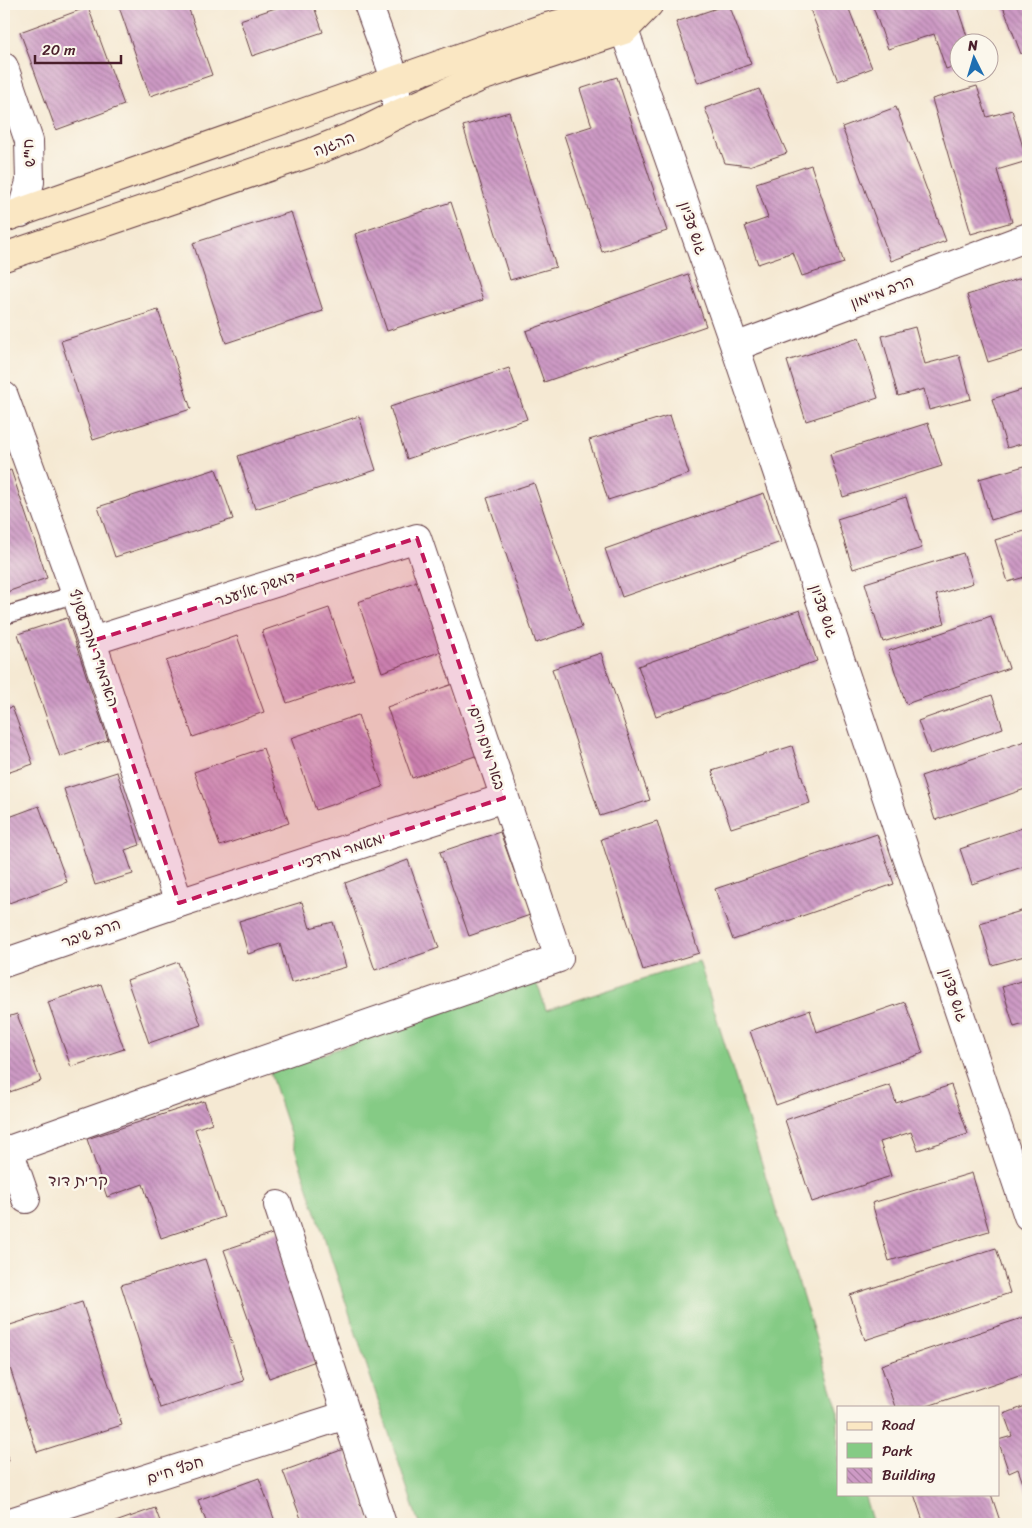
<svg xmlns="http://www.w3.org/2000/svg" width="1032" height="1528" font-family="Sriracha,'Playpen Sans Hebrew',sans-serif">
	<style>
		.green { fill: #85cb85; stroke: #687558 }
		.building { fill: url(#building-back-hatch) }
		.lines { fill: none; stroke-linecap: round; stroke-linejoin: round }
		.lane-casing { stroke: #643d44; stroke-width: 19 }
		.street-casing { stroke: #643d44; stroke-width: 30 }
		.secondary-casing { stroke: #643d44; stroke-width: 30 }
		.lane { stroke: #fff; stroke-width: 16 }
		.street { stroke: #fff; stroke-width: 28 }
		.secondary { stroke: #fae7c3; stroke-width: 28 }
		.marked { fill: #c2185b; fill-opacity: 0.2; stroke: #c2185b; stroke-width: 4; stroke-dasharray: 10 6; stroke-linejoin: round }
		.labels { text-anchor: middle; stroke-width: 5; stroke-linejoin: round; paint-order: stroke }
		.street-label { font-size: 15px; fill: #4a1f2b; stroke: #fbf7ec }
		.neighbourhood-label { font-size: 16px; fill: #4a1f2b; stroke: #fbf7ec }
	</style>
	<defs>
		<pattern id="building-back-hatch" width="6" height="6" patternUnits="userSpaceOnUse" patternTransform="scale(1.25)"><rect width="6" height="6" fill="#cd9ac5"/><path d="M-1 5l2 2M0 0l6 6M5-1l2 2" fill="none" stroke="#a87da0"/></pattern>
	</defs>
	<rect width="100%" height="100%" fill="#fbf7ec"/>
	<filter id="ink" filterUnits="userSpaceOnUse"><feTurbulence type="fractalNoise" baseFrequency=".02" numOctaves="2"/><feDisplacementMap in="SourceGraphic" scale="10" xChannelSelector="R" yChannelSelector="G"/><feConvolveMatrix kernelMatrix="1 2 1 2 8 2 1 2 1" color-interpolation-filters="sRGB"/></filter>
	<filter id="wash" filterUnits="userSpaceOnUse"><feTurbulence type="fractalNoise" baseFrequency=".0096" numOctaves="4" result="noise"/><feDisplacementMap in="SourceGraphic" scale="20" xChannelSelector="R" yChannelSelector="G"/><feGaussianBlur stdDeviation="1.12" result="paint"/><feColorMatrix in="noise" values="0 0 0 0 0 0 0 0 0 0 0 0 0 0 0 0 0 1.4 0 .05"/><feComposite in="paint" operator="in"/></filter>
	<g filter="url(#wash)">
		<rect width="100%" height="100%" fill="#f5e9d3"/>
		<polygon class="green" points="699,961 838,1410 838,1494 864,1494 873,1524 419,1524 270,1073 536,978 546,1010"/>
		<g id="blocks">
			<g class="building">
				<polygon points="118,4 187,4 212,75 150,96"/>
				<polygon points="287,4 313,4 323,32 252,56 240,20"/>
				<polygon points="729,4 751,64 698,83 676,22"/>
				<polygon points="808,4 847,4 872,68 838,81"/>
				<polygon points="872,4 913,4 915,9 930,4 956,4 969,42 960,42 960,64 946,69 934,34 888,49"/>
				<polygon points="1002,4 1028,4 1028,51 1021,54"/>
				<polygon points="88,7 124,105 56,130 20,32"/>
				<polygon points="617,77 667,231 602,252 564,135 592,126 580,89"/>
				<polygon points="977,86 987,117 1012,110 1027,161 997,170 1012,222 971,234 932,99"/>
				<polygon points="759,89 787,153 749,166 725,163 705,108"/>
				<polygon points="896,107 946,241 891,261 842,127"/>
				<polygon points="509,112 556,267 510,280 463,126"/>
				<polygon points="811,165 844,263 802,276 793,252 758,264 745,226 768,218 756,183"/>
				<polygon points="451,202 483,300 387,331 355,234"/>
				<polygon points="291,212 323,311 226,343 193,243"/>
				<polygon points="688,274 706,326 544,382 526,331"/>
				<polygon points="1028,276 1028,350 988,362 967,295"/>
				<polygon points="158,310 191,409 93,440 61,341"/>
				<polygon points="915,327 925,364 959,355 971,399 929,410 924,389 898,396 882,336"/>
				<polygon points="859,338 878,398 806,421 787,361"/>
				<polygon points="509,368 527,419 407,459 390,407"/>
				<polygon points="1028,388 1028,442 1007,448 992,399"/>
				<polygon points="670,415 689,474 608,500 589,440"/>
				<polygon points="359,416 376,470 255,509 238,456"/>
				<polygon points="928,423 942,466 843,497 830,454"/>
				<polygon points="1028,465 1028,509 991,520 979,479"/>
				<polygon points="216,469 233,519 115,557 98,507"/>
				<polygon points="11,470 47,578 4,593 4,473"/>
				<polygon points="534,483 582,627 536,643 487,498"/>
				<polygon points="764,493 781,542 622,597 605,549"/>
				<polygon points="906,497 922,548 853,569 837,519"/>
				<polygon points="1028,530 1028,576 1008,582 995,540"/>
				<polygon points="963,553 973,583 936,595 945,623 883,642 865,583"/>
				<polygon points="423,579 448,649 382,672 358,602"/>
				<polygon points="1028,605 1028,623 1023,607"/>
				<polygon points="329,608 354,680 287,703 262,631"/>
				<polygon points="800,610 817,661 656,716 638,666"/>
				<polygon points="991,616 1009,668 906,704 888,651"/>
				<polygon points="67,618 108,740 60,757 18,634"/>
				<polygon points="237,636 264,712 193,737 166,661"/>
				<polygon points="601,653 650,800 600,816 552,669"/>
				<polygon points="453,684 478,755 412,778 387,707"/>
				<polygon points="992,695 1003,728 930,754 918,721"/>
				<polygon points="12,707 33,764 4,774 4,710"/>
				<polygon points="358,715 383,787 316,810 291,738"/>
				<polygon points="1028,740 1028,788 935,820 921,776"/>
				<polygon points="792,746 810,803 731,828 712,771"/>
				<polygon points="263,748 289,823 220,846 194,772"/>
				<polygon points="117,772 140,845 125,850 133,874 95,885 64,789"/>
				<polygon points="39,806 67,882 9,903 4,888 4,819"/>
				<polygon points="657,821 699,953 643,970 601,839"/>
				<polygon points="1028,826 1028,865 972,884 960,849"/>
				<polygon points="500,832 530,915 469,936 440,852"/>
				<polygon points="877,834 894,884 733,940 715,889"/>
				<polygon points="408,860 439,948 375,970 345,883"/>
				<polygon points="302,902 310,928 333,922 346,967 291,983 280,944 248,954 239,921"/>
				<polygon points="1028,909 1028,955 992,965 980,923"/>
				<polygon points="178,962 201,1025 149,1043 127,980"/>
				<polygon points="1028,979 1028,1023 1014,1027 1002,987"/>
				<polygon points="101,984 124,1049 71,1067 48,1002"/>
				<polygon points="905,1002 923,1053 776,1105 750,1031 810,1010 817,1032"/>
				<polygon points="17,1014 41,1081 4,1094 4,1018"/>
				<polygon points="890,1085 896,1103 951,1085 968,1134 918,1150 911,1132 880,1142 891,1176 812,1202 785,1120"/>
				<polygon points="204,1101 212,1123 195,1129 224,1217 161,1238 143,1184 107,1197 87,1139"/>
				<polygon points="972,1173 989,1231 889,1261 872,1203"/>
				<polygon points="281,1231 324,1358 269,1378 224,1250"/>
				<polygon points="996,1248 1010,1293 865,1340 850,1295"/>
				<polygon points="205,1259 244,1381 160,1408 121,1285"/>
				<polygon points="82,1302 122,1425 37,1452 4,1349 4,1327"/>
				<polygon points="1028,1316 1028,1372 925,1407 895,1407 881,1365"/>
				<polygon points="1028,1405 1028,1497 1018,1469 1009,1473 998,1440 1012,1436 1004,1414"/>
				<polygon points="4,1446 9,1461 4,1463"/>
				<polygon points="344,1449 371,1524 303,1524 283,1471"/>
				<polygon points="259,1478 276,1524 207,1524 198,1500"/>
				<polygon points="914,1494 991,1494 1000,1521 988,1524 924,1524"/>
				<polygon points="155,1508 161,1524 110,1524"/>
			</g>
		</g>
	</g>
	<g filter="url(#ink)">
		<use href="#blocks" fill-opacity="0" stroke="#643d44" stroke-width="1"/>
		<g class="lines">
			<g class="lane-casing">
				<polyline id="lane" points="4,616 76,594"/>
			</g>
			<g class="street-casing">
				<g id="street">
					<polyline points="368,4 396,81 396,115"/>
					<polyline points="614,8 624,30 735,347 1028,1216"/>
					<polyline points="4,67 29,141 30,182 21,213"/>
					<polyline points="735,347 1028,237"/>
					<polyline points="4,396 76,594 179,903"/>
					<polyline points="4,963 167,907 504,798"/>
					<polyline points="26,1199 9,1150 223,1074 559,958 417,538 92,641"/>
					<polyline points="278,1205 382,1524"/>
					<polyline points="4,1524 346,1415"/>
				</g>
			</g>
			<g class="secondary-casing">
				<g id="secondary">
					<polyline points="4,218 547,27 634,4"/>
					<polyline points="4,257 310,153 358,134 396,115 481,77 624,30 649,4"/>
				</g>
			</g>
			<use href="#lane" class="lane"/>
			<use href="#street" class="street"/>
			<use href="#secondary" class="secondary"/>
		</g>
	</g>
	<path class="marked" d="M417,538L504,798L179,903L92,641Z"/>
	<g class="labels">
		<g class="street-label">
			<text transform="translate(334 144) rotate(-21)" y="5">ההגנה</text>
			<text transform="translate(29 153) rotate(-95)" y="5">חי"ש</text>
			<text transform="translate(693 228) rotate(71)" y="5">גוש עציון</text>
			<text transform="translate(882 292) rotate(-21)" y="5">הרב מיימון</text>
			<text transform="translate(255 589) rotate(-18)" y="5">דמשק אליעזר</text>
			<text transform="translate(824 611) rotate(71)" y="5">גוש עציון</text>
			<text transform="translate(94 648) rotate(71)" y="5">האדמו"ר מקרעשניף</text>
			<text transform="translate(487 748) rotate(72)" y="5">באר מים חיים</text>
			<text transform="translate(342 851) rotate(-18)" y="5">מאמר מרדכי</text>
			<text transform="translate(91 933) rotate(-19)" y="5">הרב שיבר</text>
			<text transform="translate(954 995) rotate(71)" y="5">גוש עציון</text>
			<text transform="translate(175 1470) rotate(-18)" y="5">חפץ חיים</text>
		</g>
		<g class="neighbourhood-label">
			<text x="78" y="1186">קרית דוד</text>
		</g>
	</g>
	<rect width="1032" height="1528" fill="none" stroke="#fbf7ec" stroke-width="20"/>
	<rect x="837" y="1406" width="162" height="90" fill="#fbf7ec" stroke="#b4a19f"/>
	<rect x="847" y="1422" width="25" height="8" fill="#fae7c3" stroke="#b4a19f"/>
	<text x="882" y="1430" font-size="15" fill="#4a1f2b">Road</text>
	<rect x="847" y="1443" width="25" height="15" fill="#85cb85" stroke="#b4a19f"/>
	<text x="882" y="1456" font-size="15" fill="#4a1f2b">Park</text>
	<rect x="847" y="1468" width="25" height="15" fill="url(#building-back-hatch)" stroke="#b4a19f"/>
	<text x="882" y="1480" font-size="15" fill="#4a1f2b">Building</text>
	<g transform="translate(974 58) rotate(355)"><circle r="24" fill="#fbf7ec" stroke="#b4a19f"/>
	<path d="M0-4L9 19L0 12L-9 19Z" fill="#1f6fb2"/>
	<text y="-8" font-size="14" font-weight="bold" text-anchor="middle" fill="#4a1f2b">N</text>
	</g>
	<path d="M35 55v8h86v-8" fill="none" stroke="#4a1f2b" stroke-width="2.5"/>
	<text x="42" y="55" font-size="15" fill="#4a1f2b" stroke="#fbf7ec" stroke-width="4" paint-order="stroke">20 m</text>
</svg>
